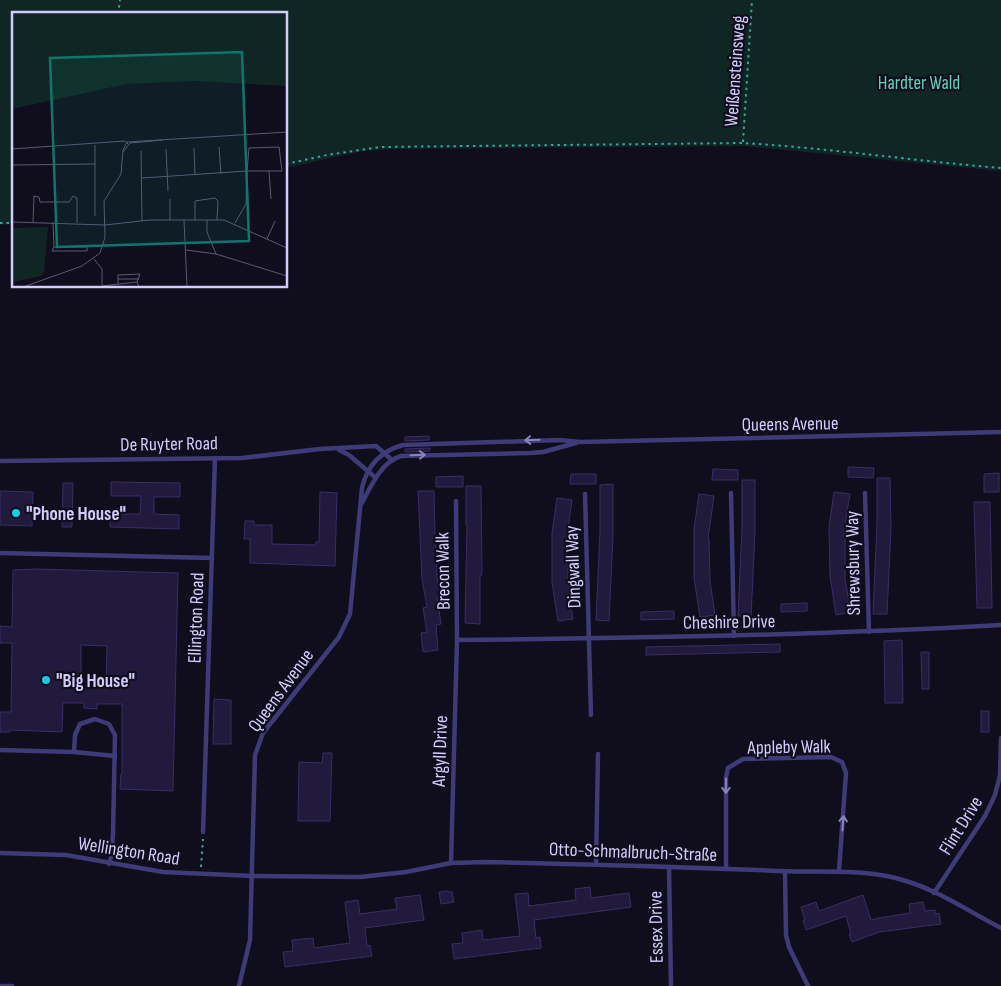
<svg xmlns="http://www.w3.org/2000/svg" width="1001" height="986" font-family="'Sofia Sans Condensed',sans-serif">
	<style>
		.green { fill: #102625 }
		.building { fill: #211a3c; stroke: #392e66; fill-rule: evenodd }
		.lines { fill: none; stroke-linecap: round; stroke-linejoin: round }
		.path { stroke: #35a6a0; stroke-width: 2; stroke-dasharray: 2.5 4; stroke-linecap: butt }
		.lane { stroke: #3e3b78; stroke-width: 4.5 }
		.oneway { stroke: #8884ba }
		.poi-dot { fill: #10cde3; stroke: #100d1c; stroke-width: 2 }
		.labels { text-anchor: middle; stroke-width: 4.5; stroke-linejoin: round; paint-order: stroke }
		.street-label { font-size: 19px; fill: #d1ccfb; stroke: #100d1c }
		.park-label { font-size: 19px; fill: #5ed5b8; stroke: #100d1c }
		.poi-label { font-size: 19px; font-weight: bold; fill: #d1ccfb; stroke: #100d1c; text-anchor: start }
		.inset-road { fill: none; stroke: #5d5975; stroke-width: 1 }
		.view { fill: #0f766e; fill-opacity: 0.15; stroke: #0f766e; stroke-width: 2.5 }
		.inset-edge { fill: none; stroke: #d1ccfb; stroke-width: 2.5 }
	</style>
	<rect width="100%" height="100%" fill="#100d1c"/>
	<polygon class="green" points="0,0 1001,0 1001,171 743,146 390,149 362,151 286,168 286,14 14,14 14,224 0,225"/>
	<g class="building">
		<polygon points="429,436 429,440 405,441 405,437"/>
		<polygon points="430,448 430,451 405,452 405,449"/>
		<polygon points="848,467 874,468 873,478 848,477"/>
		<polygon points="713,469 738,470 738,480 712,480"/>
		<polygon points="999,473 999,492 984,492 984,474"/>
		<polygon points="571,474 596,474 596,484 570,484"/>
		<polygon points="463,476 463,487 436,487 436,477"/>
		<polygon points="877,478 890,478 891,529 887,614 873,614 877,524"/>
		<polygon points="742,480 755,480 755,532 751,617 738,616 742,527"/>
		<polygon points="111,482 180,483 180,497 154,497 154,514 179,515 179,529 110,527 110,514 140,514 141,496 111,496"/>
		<polygon points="63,483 73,483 72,527 62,527"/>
		<polygon points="613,484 613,536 609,621 596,620 600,531 600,485"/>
		<polygon points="466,486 481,486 482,575 480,575 480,624 465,623 467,525 466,525"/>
		<polygon points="0,491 33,492 32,526 0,525"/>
		<polygon points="418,491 434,491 435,536 437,577 441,597 437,597 441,624 436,625 438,650 423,652 421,633 427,632 423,608 427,607 422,579"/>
		<polygon points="320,492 337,493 335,566 250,563 250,539 244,539 245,521 254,521 254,525 272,525 272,544 315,545 316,542 319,542"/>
		<polygon points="834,492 850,494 843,537 845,536 845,579 851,612 836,615 830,576 829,527"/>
		<polygon points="699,494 714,496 708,539 709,539 710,581 715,615 700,617 694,578 694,529"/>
		<polygon points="557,498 572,500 566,543 567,543 568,585 573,619 558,621 552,582 552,533"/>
		<polygon points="974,502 990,502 992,608 977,608"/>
		<path d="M36,569L178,573L173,791L120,789L121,774H122V704H97V709L84,708V703H63L62,732L10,730V732H0V712H11L12,643H0V626L12,627L13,570ZM81,645L107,646L106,686H81Z"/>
		<polygon points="807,603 807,611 781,612 781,604"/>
		<polygon points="674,611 674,619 641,620 641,612"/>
		<polygon points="902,640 903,703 885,703 884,641"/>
		<polygon points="780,644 780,652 646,655 646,647"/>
		<polygon points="921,652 929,652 929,689 922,689"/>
		<polygon points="214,699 231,700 231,744 213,744"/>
		<rect x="981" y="711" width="8" height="21"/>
		<polygon points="323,753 332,753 330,821 298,821 299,762 322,763"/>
		<polygon points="590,887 591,898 629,893 631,907 534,920 536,938 540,937 541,948 454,959 452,944 463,943 462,933 482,930 483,940 520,936 515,894 528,893 529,906 576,900 575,889"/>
		<polygon points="448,891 448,892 452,892 454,902 441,904 439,892"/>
		<polygon points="420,895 424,920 365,928 367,946 370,945 372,956 285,967 283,952 293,951 292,940 313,938 314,948 350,943 345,902 358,900 360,914 397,909 395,898"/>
		<polygon points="863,895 871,920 879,918 910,913 909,904 923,902 925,911 935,910 935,914 939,913 941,924 879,932 852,942 849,934 851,934 846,916 806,930 803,920 805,920 801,907 816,902 819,911"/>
	</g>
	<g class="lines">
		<g class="path">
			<polyline points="118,14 120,0"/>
			<polyline points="743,142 752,0"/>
			<path d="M286,164L327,155L380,147L742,143C829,148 915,161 1001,168"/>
			<polyline points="0,223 14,223"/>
			<polyline points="201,867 203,839"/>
		</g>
		<g class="lane">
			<polyline points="339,450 349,455 376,478"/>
			<polyline points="0,461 242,458 320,449 376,446 392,460"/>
			<polyline points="731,493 734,636"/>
			<polyline points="865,493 869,632"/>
			<polyline points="585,494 591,715"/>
			<path d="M362,503C371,486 381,462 401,456L530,453L543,452L576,443"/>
			<polyline points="0,553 212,558"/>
			<path d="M457,640C639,638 820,635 1001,625"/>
			<polyline points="0,750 74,752 75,735 80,724 95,719 109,724 115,735 113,835 111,857 109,864"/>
			<polyline points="74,752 115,756"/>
			<polyline points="203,832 215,458"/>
			<path d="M0,853L66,855L163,872L253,876L360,877L406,872L451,863L486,862C584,864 683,867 781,871C823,873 866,868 906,881C939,891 970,912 1001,928"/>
			<polyline points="451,863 457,640 456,501"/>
			<polyline points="596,864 598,754"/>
			<polyline points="669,867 671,986"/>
			<polyline points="726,869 726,777 728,768 743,759 831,757 842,762 846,773 839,871"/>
			<polyline points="785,872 786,935 789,947 808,986"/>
			<polyline points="934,893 985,816 995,795 1000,775 1001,738"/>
			<polyline points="0,986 12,986"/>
			<path d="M239,986L250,940L255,755L263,733L339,637L350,614L362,488C367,466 381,451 403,445L560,440L580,442L1001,432"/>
		</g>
	</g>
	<defs><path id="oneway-shaft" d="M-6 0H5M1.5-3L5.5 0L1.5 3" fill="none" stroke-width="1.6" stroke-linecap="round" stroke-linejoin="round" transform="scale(1.25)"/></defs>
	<g class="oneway">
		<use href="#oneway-shaft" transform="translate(532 440) rotate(178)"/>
		<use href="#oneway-shaft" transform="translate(418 455) rotate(-2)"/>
		<use href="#oneway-shaft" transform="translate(726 786) rotate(91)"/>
		<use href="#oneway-shaft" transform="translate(843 823) rotate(-86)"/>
	</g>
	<g class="poi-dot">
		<circle cx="16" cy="513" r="5"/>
		<circle cx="46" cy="680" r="5"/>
	</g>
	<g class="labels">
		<g class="street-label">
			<text transform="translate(734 71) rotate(-86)" y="7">Weißensteinsweg</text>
			<text transform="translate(790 423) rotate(-1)" y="7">Queens Avenue</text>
			<text transform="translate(169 443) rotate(-1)" y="7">De Ruyter Road</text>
			<text transform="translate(852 563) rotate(-91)" y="7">Shrewsbury Way</text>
			<text transform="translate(572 567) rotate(-92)" y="7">Dingwall Way</text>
			<text transform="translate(442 571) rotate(-91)" y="7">Brecon Walk</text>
			<text transform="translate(195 618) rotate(-88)" y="7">Ellington Road</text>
			<text transform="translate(729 621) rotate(-1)" y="7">Cheshire Drive</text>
			<text transform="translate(280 690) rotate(-54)" y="7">Queens Avenue</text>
			<text transform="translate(789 746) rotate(-1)" y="7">Appleby Walk</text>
			<text transform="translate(439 751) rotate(-88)" y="7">Argyll Drive</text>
			<text transform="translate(960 825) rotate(-58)" y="7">Flint Drive</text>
			<text transform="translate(129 850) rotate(9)" y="7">Wellington Road</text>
			<text transform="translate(633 851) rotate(2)" y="7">Otto-Schmalbruch-Straße</text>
			<text transform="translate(655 927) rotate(-91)" y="7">Essex Drive</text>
		</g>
		<g class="park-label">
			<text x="919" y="89">Hardter Wald</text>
		</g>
		<g class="poi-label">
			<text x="26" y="520">"Phone House"</text>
			<text x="56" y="687">"Big House"</text>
		</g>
	</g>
	<g transform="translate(12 12)">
		<rect width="275" height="275" fill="#100d1c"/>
		<path d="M0,0H275V74L182,69L114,72L0,97ZM36,215L32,260L29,264L0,270V216Z" fill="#102625"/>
		<path class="inset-road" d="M83,133V204M207,135L209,162M267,135L270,159H235L237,136ZM182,136L183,163M0,137L113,129L116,132M154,137L156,179M129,139L130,209M111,140L118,131L151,128M0,153L83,152M257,159L259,187M130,166L235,159L234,192L223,211M158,187V208M172,208L175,275M183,208V189L203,186L206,189L205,208M195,208V220L204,242M0,210L93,213L137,208H212L275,236M21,210L22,184L27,185L28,190H57L61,184L65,186V211M41,210L42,235M255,227L263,209M75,235V239H40L42,235ZM174,238L204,242L275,264M82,247L90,257V273M106,267H127M106,272V263L128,262L125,270M90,274L125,270L127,275M11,275L70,254L88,241L93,225L92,189L109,162L111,138L115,130L275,120"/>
		<path class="view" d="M230,40L237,229L45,235L38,46Z"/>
		<rect width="275" height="275" class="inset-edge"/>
	</g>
</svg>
